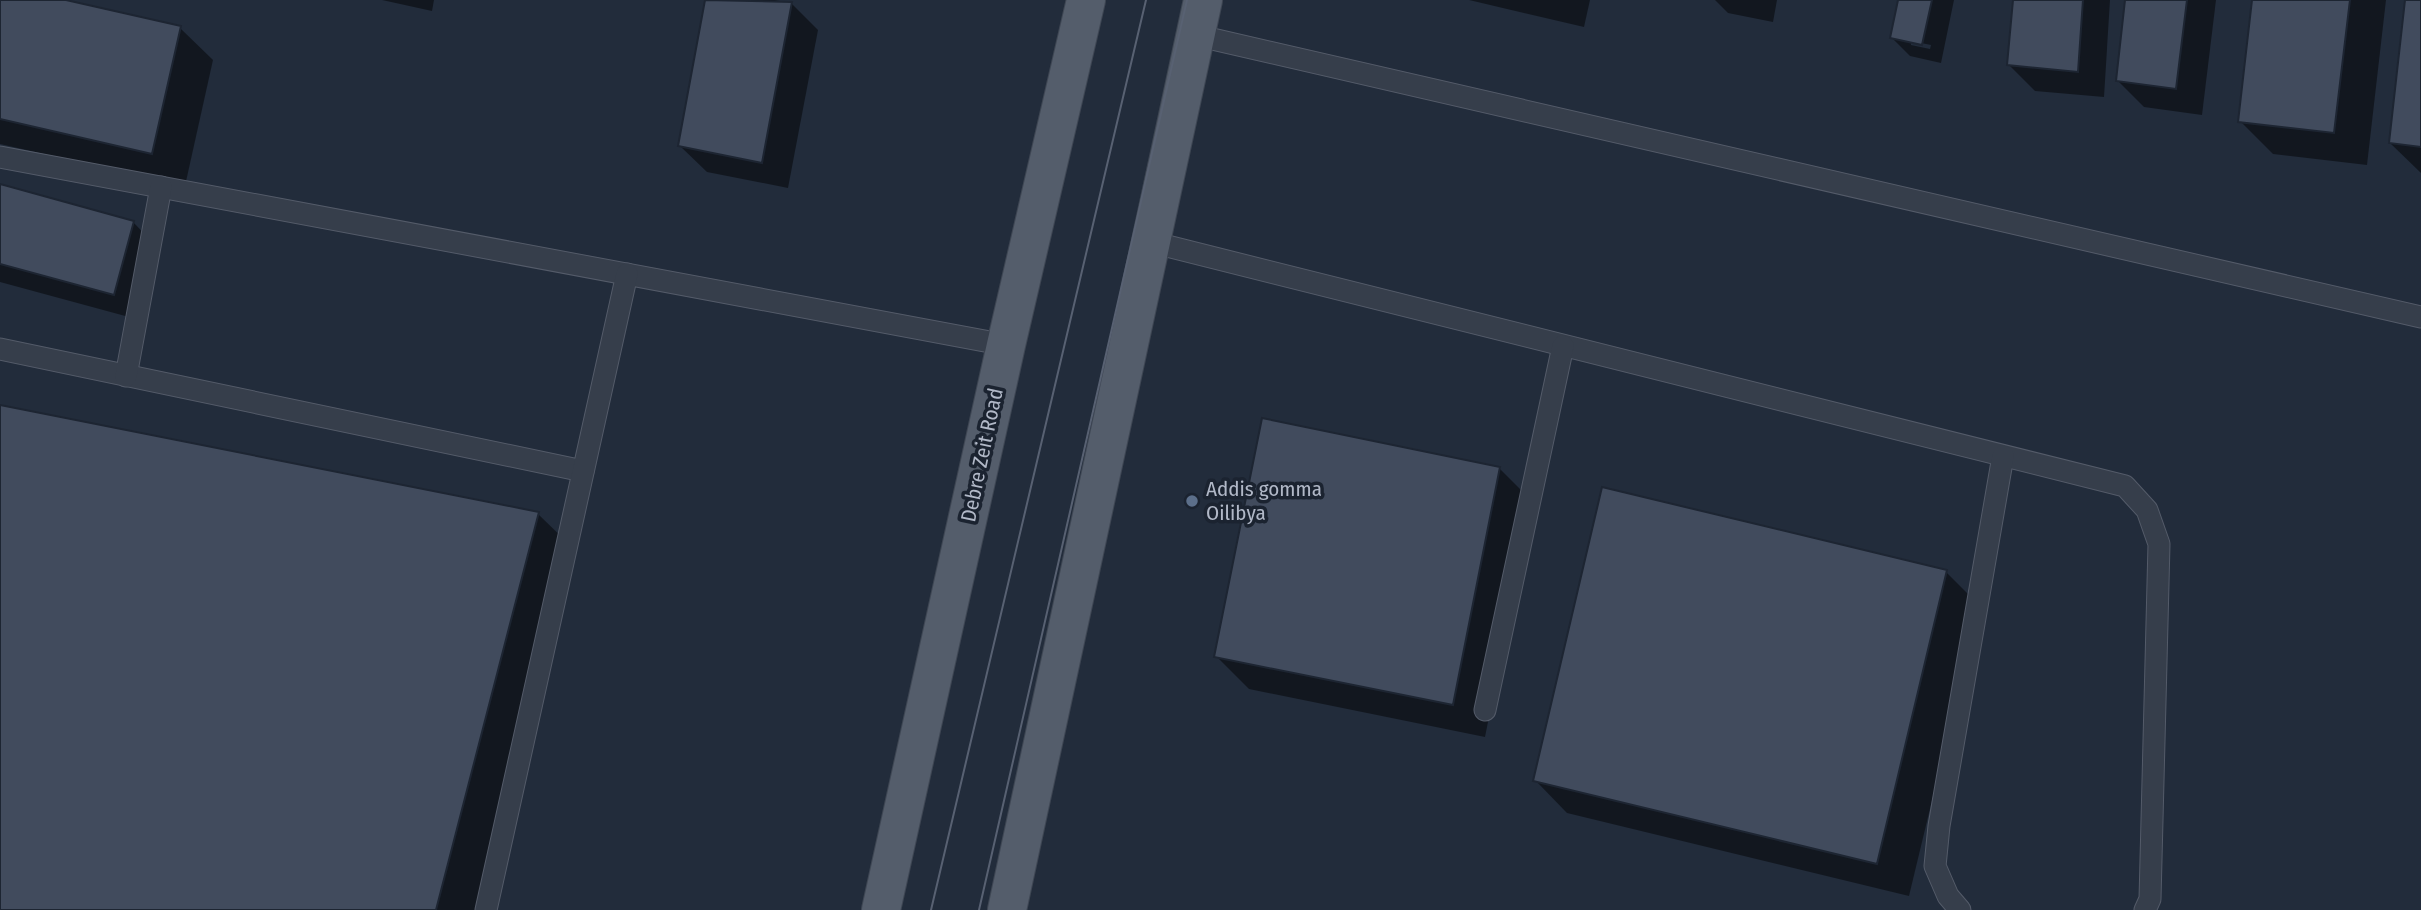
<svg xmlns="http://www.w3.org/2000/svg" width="2421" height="910" font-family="'Fira Sans Condensed',sans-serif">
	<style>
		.shadow { fill: #0007; fill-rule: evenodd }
		.building { fill: #414b5d; stroke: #1d2532; stroke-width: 2 }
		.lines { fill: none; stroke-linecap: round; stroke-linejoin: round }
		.lane-casing { stroke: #545b69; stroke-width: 23 }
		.primary-casing { stroke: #3f4754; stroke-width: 40 }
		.lane { stroke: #363e4b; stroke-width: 21 }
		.primary { stroke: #545d6b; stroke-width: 38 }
		.tram { stroke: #586172; stroke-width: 2 }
		.service-dot { fill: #5c6f8a; stroke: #1b2330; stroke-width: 2.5 }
		.labels { text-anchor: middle; stroke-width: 7; stroke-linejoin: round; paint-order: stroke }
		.street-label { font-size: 21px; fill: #b1b8c7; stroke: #1b2330 }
		.poi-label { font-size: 21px; fill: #b1b8c7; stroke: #1b2330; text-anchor: start }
	</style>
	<rect width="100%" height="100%" fill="#222c3b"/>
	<g class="shadow">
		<polygon points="0,0 58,0 180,28 213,60 185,186 0,144"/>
		<polygon points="382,0 434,0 432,11"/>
		<polygon points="707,0 774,0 791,3 818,30 788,188 707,172 680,146"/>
		<polygon points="1469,0 1590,0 1584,27"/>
		<polygon points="1715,0 1777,0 1773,22 1728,13"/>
		<path d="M1900,0H1954L1941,63L1910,56L1892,38ZM1911,41L1931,45L1930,49L1911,45Z"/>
		<polygon points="2015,0 2110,0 2104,97 2035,91 2009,65"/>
		<polygon points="2127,0 2216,0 2202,115 2144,107 2117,80"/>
		<polygon points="2254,0 2386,0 2367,165 2273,154 2240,121"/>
		<polygon points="2407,0 2421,0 2421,173 2390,143"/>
		<polygon points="0,186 133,222 159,249 140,320 0,282"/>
		<polygon points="0,407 538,514 571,546 477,910 0,910"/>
		<polygon points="1499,468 1532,501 1485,737 1249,689 1216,656"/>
		<polygon points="1946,572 1979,605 1909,896 1567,813 1535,780"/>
	</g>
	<g class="building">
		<polygon points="0,0 66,0 181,26 152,154 0,119"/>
		<polygon points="705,0 792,2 762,163 678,146"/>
		<polygon points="1898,0 1932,0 1922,45 1890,38"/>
		<polygon points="2013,0 2083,0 2078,72 2007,65"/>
		<polygon points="2125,0 2187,0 2176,89 2116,81"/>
		<polygon points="2252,0 2350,0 2334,133 2238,122"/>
		<polygon points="2405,0 2421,0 2421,147 2389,143"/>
		<polygon points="0,184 134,221 114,295 0,264"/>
		<polygon points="0,405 539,512 436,910 0,910"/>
		<polygon points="1262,418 1500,467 1453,705 1214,657"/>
		<polygon points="1602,487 1947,570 1877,864 1533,781"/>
	</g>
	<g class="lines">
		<g class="lane-casing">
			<g id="lane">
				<polyline points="1195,35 2421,317"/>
				<polyline points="0,157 1006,345"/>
				<polyline points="1151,242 2125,486 2147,510 2159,544 2150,899 2145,910"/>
				<polyline points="0,349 583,471"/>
				<polyline points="126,376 161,187"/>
				<polyline points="1485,710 1563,346"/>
				<polyline points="486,910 627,274"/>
				<polyline points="1960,910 1948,896 1935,866 1939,826 2003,456"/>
			</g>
		</g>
		<g class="primary-casing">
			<g id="primary">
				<polyline points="881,910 1006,345 1086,0"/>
				<polyline points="1007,910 1203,0"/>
			</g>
		</g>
		<use href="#lane" class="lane"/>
		<use href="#primary" class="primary"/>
		<g class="tram">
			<polyline points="931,910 1146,0"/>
			<polyline points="979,910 1187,0"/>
		</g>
	</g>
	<circle class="service-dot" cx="1192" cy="501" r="7"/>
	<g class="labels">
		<g class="street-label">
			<text transform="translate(982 455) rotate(-78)" y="7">Debre Zeit Road</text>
		</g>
		<g class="poi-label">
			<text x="1206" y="496">Addis gomma<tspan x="1206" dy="24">Oilibya</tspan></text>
		</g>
	</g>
</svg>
